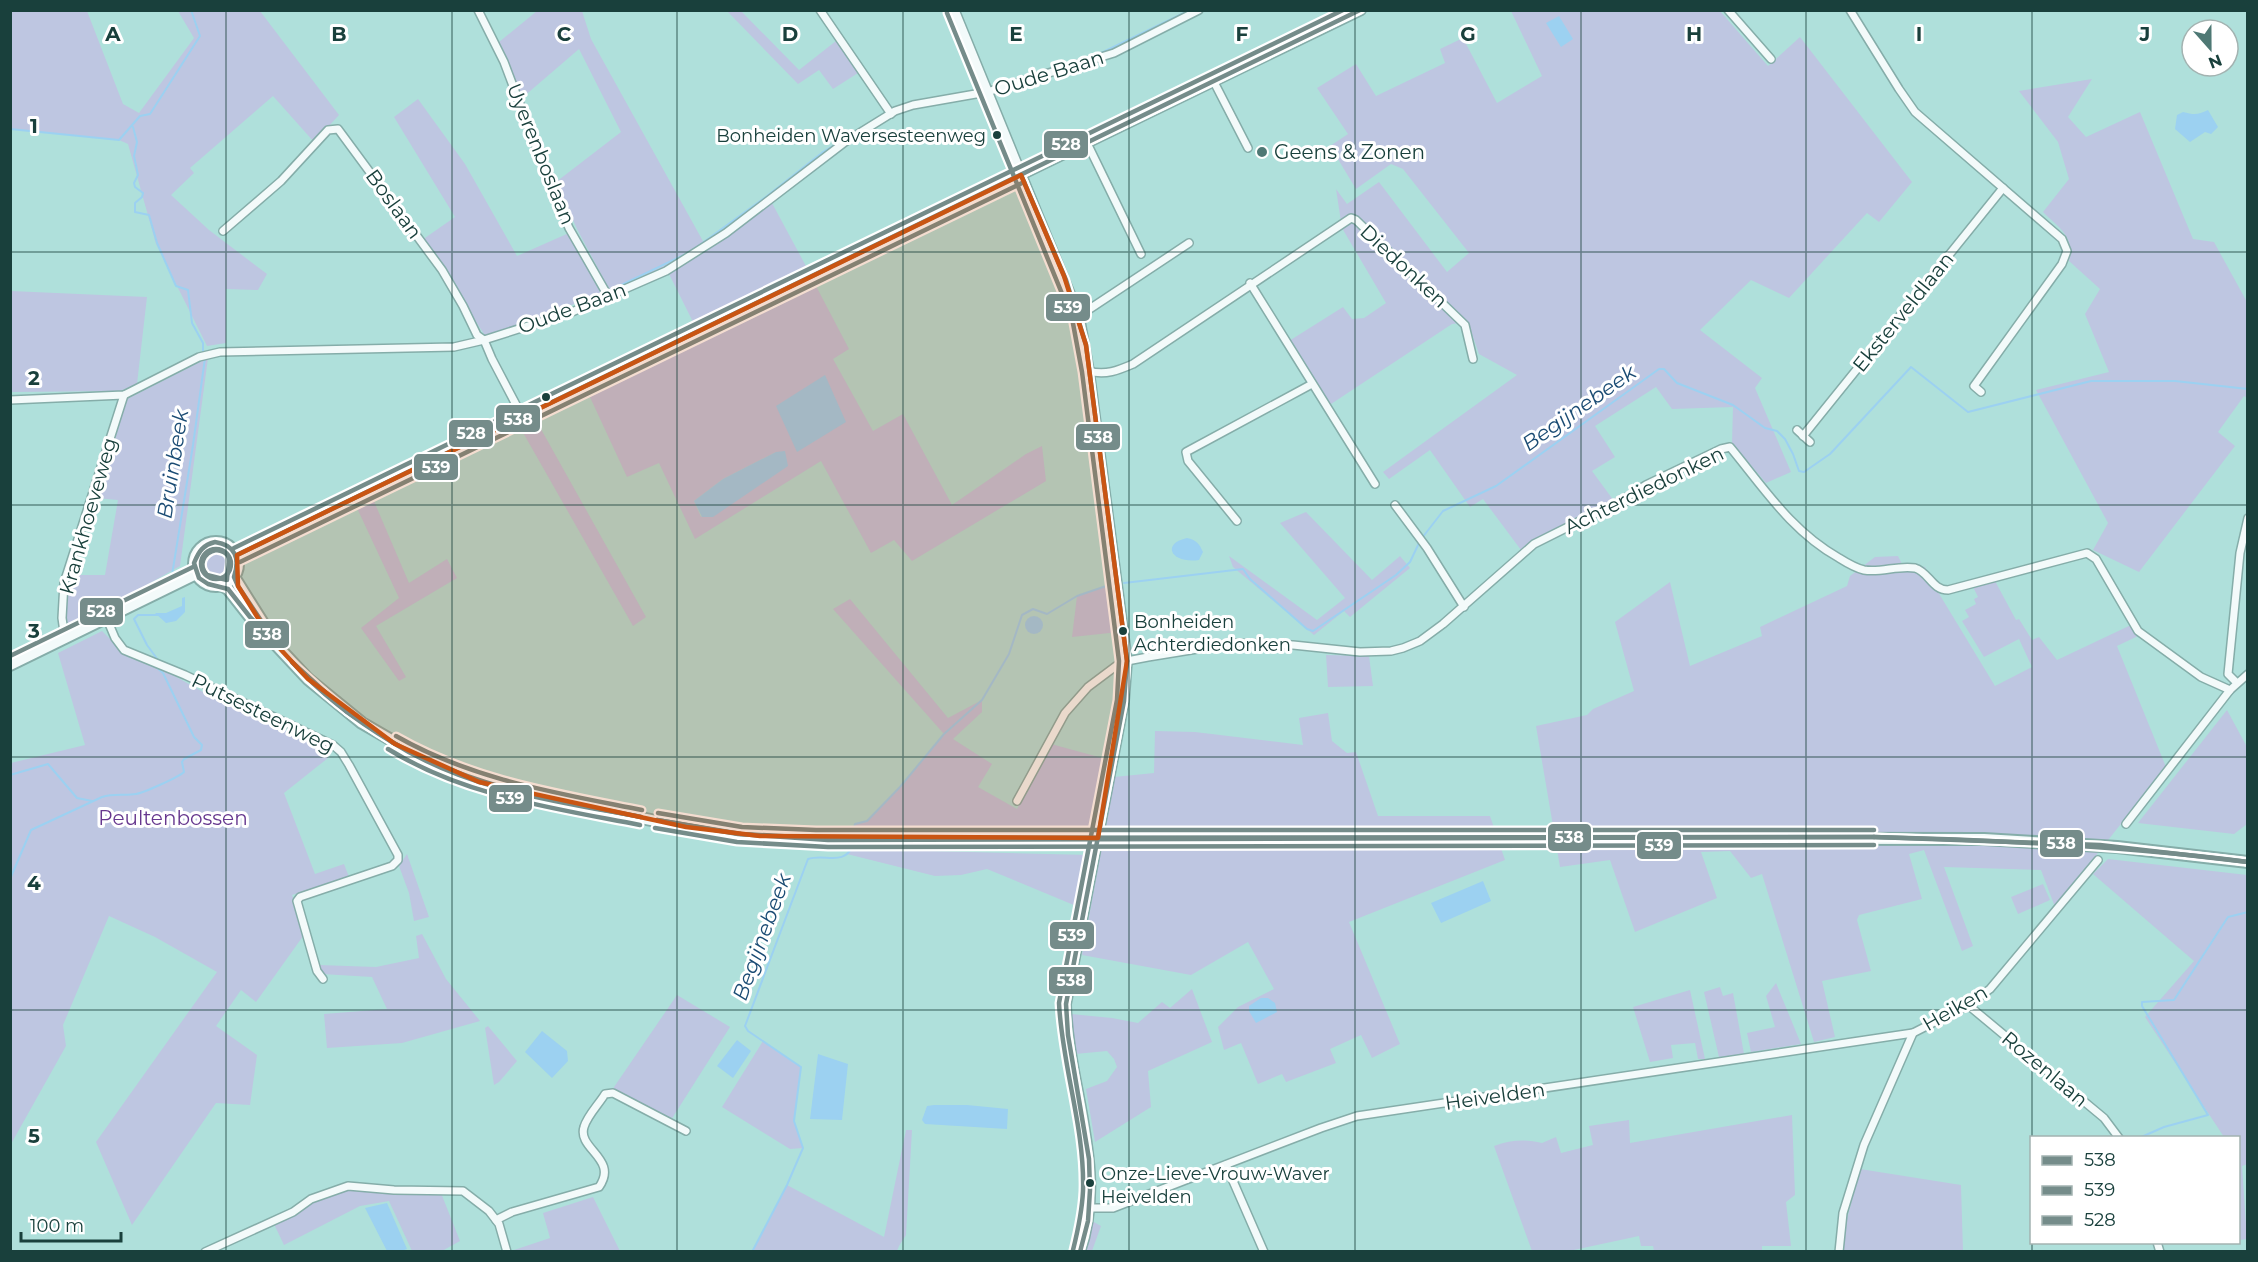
<svg xmlns="http://www.w3.org/2000/svg" width="2258" height="1262" font-family="Montserrat,sans-serif">
	<style>
		.green { fill: #bec6e1; fill-rule: evenodd }
		.water { fill: #9cd1f1 }
		.lines { fill: none; stroke-linecap: round; stroke-linejoin: round }
		.stream { stroke: #9cd1f1; stroke-width: 2 }
		.street-casing { stroke: #85ada9; stroke-width: 10 }
		.secondary-casing { stroke: #85ada9; stroke-width: 12 }
		.primary-casing { stroke: #85ada9; stroke-width: 14 }
		.street { stroke: #f3fafa; stroke-width: 7 }
		.secondary { stroke: #f3fafa; stroke-width: 9 }
		.primary { stroke: #f3fafa; stroke-width: 10 }
		.primary-bridge-casing { stroke: #85ada9; stroke-width: 14; stroke-linecap: butt }
		.primary-bridge { stroke: #f3fafa; stroke-width: 10 }
		.bus-1-casing { stroke: #fff; stroke-width: 9 }
		.bus-2-casing { stroke: #fff; stroke-width: 9 }
		.bus-3-casing { stroke: #fff; stroke-width: 9 }
		.bus-1 { stroke: #758c8a; stroke-width: 4.5 }
		.bus-2 { stroke: #758c8a; stroke-width: 4.5 }
		.bus-3 { stroke: #758c8a; stroke-width: 4.5 }
		.marked { fill: #c95513; fill-opacity: 0.2; stroke: #c95513; stroke-width: 4.5; stroke-linejoin: round }
		.grid { fill: none; stroke: #19403c; stroke-width: 1.5; stroke-opacity: 0.55 }
		.bus-dot { fill: #19403c; stroke: #fff; stroke-width: 2 }
		.poi-dot { fill: #4e7874; stroke: #fff; stroke-width: 2 }
		.labels { text-anchor: middle; stroke-width: 6; stroke-linejoin: round; paint-order: stroke }
		.bus-label { font-size: 18px; fill: #19403c; stroke: #fff; text-anchor: start }
		.street-label { font-size: 20px; fill: #19403c; stroke: #fff }
		.poi-label { font-size: 20px; fill: #19403c; stroke: #fff; text-anchor: start }
		.park-label { font-size: 20px; fill: #66378e; stroke: #fff }
		.water-label { font-size: 21px; font-style: italic; fill: #1b4c74; stroke: #fff }
		.grid-label { font-size: 20px; text-anchor: middle; font-weight: bold; fill: #19403c; stroke: #fff; stroke-width: 6; stroke-linejoin: round; paint-order: stroke }
		.line-badge { stroke: #fff; stroke-width: 2 }
		.badge-label { font-size: 16px; text-anchor: middle; font-weight: bold; fill: #fff }
	</style>
	<rect width="100%" height="100%" fill="#afe0db"/>
	<g class="green">
		<polygon points="10,11 87,11 123,104 139,113 194,38 178,11 260,11 339,115 314,142 273,96 190,168 194,173 171,195 209,230 267,274 258,290 226,289 226,343 207,346 156,244 128,144 119,140 11,129"/>
		<polygon points="537,11 582,11 591,39 704,243 671,265 610,291 577,229 556,182 621,132 579,49 522,98 499,42"/>
		<polygon points="727,11 741,11 799,70 836,41 858,73 833,89 819,70 798,84"/>
		<polygon points="1511,11 1720,11 1768,66 1800,37 1912,182 1879,222 1867,213 1789,298 1751,280 1700,330 1762,378 1755,388 1791,472 1766,483 1732,443 1733,407 1672,409 1656,387 1595,426 1615,457 1592,471 1614,501 1535,540 1521,550 1483,499 1470,507 1430,450 1389,479 1383,472 1517,375 1479,354 1468,322 1452,324 1328,406 1289,341 1343,307 1352,319 1364,318 1386,303 1342,228 1336,189 1347,204 1379,182 1447,272 1469,253 1403,169 1391,164 1356,189 1330,146 1348,134 1317,88 1356,64 1376,96 1445,63 1440,49 1463,38 1497,103 1542,76"/>
		<path d="M2092,79L2068,117L2086,137L2140,112L2193,239L2214,242L2247,302V398L2244,396L2218,432L2235,446L2139,572L2093,550L2108,523L2036,390L2109,372L2085,314L2100,289L2069,261C2074,235 2060,229 2043,212L2069,179L2058,142L2019,91Z"/>
		<polygon points="418,99 465,164 517,256 569,233 601,294 486,337 422,240 455,217 394,117"/>
		<polygon points="772,203 807,268 694,324 669,274"/>
		<path d="M816,286L849,349L833,359L873,431L903,414L952,505L1026,454L1042,446L1046,481L912,561L894,540L871,553L821,461L695,539L659,463L627,477L589,395ZM776,452L701,517L694,501L723,479Z"/>
		<polygon points="11,291 147,297 137,384 120,391 11,392"/>
		<polygon points="208,358 180,566 68,630 65,593 69,575 105,575 118,500 96,498 127,399"/>
		<polygon points="537,422 646,617 633,626 521,429"/>
		<polygon points="373,499 409,583 447,559 457,578 376,626 406,677 399,681 361,628 399,598 357,508"/>
		<polygon points="1306,512 1372,580 1400,556 1410,568 1350,617 1344,611 1314,635 1233,567 1229,556 1317,620 1345,598 1280,523"/>
		<circle cx="216" cy="564" r="15"/>
		<polygon points="1898,556 1902,564 1925,567 1935,587 1995,686 2032,667 2019,639 1984,657 1962,621 1969,617 1965,610 1976,604 1974,599 1978,597 1973,587 1995,581 2016,620 2019,619 2032,640 2039,637 2057,660 2131,625 2138,636 2117,646 2166,767 2055,907 2041,870 1944,867 1973,946 1962,951 1924,850 1909,854 1922,899 1859,915 1857,920 1871,971 1822,981 1835,1037 1814,1042 1762,874 1751,878 1730,851 1701,852 1717,898 1635,932 1610,860 1560,867 1536,726 1587,715 1593,709 1634,691 1615,622 1670,582 1690,666 1762,636 1760,627 1847,586 1850,576 1875,557"/>
		<polygon points="1112,584 1119,632 1072,637 1077,596"/>
		<polygon points="850,599 948,718 982,700 982,712 953,739 992,764 978,787 1017,809 1051,744 1106,759 1095,832 853,830 855,824 867,821 900,787 944,734 833,609"/>
		<polygon points="102,631 128,657 171,674 219,701 323,747 328,758 284,793 315,874 344,864 349,877 292,895 306,932 256,1002 241,990 216,1026 257,1055 250,1105 216,1103 132,1225 96,1142 217,972 155,937 109,916 63,1025 66,1046 11,1144 11,763 85,745 58,653"/>
		<polygon points="1326,655 1369,656 1373,686 1328,687"/>
		<polygon points="2227,710 2247,747 2247,824 2234,834 2138,823"/>
		<polygon points="1328,713 1332,741 1347,753 1356,752 1378,816 1490,816 1505,860 1349,922 1400,1044 1372,1058 1361,1035 1330,1049 1336,1063 1286,1082 1282,1074 1258,1084 1241,1043 1224,1050 1218,1027 1238,1007 1274,989 1248,942 1191,975 1082,955 1102,845 1293,845 1296,832 1104,832 1114,777 1154,773 1155,731 1195,732 1303,745 1299,718"/>
		<polygon points="852,849 1090,855 1081,908 987,869 961,875 935,876 847,854"/>
		<polygon points="407,854 429,917 414,921 409,893 399,866"/>
		<polygon points="2108,859 2247,875 2248,1164 2242,1166 2247,1239 2239,1240 2238,1138 2224,1137 2145,1017 2194,961 2093,874"/>
		<polygon points="2043,884 2050,900 2018,914 2011,897"/>
		<polygon points="422,934 446,979 480,1021 402,1043 327,1048 324,1014 387,1009 372,977 322,974 319,965 376,967 419,958 416,936"/>
		<polygon points="1776,983 1801,1044 1751,1052 1747,1033 1775,1027 1766,996"/>
		<polygon points="1720,987 1723,996 1733,993 1744,1054 1719,1057 1704,992"/>
		<polygon points="1192,989 1212,1042 1148,1071 1151,1107 1095,1142 1086,1089 1107,1081 1117,1067 1114,1059 1107,1051 1075,1054 1071,1014 1112,1018 1138,1023 1162,1002 1170,1008"/>
		<polygon points="1690,990 1705,1059 1698,1059 1695,1043 1671,1045 1673,1058 1650,1062 1633,1007"/>
		<polygon points="677,995 730,1027 671,1120 612,1090"/>
		<polygon points="488,1026 517,1061 499,1082 494,1085 485,1028"/>
		<polygon points="763,1041 801,1067 794,1121 803,1148 790,1149 722,1107"/>
		<path d="M1792,1115L1795,1195L1786,1202L1791,1246H1762V1251H1654L1653,1246H1641L1639,1236L1569,1251H1532L1494,1146C1511,1140 1525,1139 1542,1143L1556,1137L1561,1153L1593,1145L1589,1126L1629,1120L1630,1143Z"/>
		<polygon points="906,1130 912,1130 906,1235 899,1246 897,1251 752,1251 787,1185 884,1237"/>
		<polygon points="1860,1169 1961,1185 1963,1251 1841,1251 1841,1242"/>
		<path d="M351,1189L399,1194L441,1193L460,1241L442,1251H412L389,1201L360,1206L284,1245L274,1224C300,1213 321,1192 351,1189Z"/>
		<polygon points="593,1197 620,1251 511,1251 550,1238 543,1213"/>
		<polygon points="1092,1221 1101,1226 1092,1251 1083,1252"/>
	</g>
	<g class="water">
		<polygon points="1559,16 1573,39 1561,47 1546,23"/>
		<path d="M2208,110L2218,127L2211,134L2205,132L2190,142L2175,129L2177,115L2183,112C2194,115 2198,115 2208,110Z"/>
		<polygon points="825,375 846,422 797,452 776,406"/>
		<polygon points="785,451 788,466 713,517 702,517 694,501 723,479 776,452"/>
		<path d="M1187,538C1196,540 1199,543 1203,552L1199,560C1172,564 1160,544 1187,538Z"/>
		<polygon points="185,597 185,612 176,621 166,623 155,613 166,613 182,606 182,598"/>
		<circle cx="1034" cy="625" r="9"/>
		<polygon points="1483,881 1491,901 1441,923 1431,903"/>
		<polygon points="1261,998 1268,998 1275,1003 1277,1012 1256,1023 1249,1011 1249,1006"/>
		<polygon points="542,1031 567,1051 568,1061 552,1078 525,1052"/>
		<polygon points="737,1040 751,1051 733,1078 717,1066"/>
		<polygon points="818,1054 848,1064 842,1120 810,1119"/>
		<polygon points="934,1105 967,1105 1008,1109 1007,1129 925,1124 922,1120 927,1106"/>
		<polygon points="387,1203 407,1249 401,1251 387,1251 365,1208"/>
	</g>
	<g class="lines">
		<g class="stream">
			<polyline points="1099,54 1190,10"/>
			<polyline points="919,101 951,95"/>
			<polyline points="890,109 910,103"/>
			<polyline points="133,127 137,142 134,156 138,175 134,183 135,187 143,193 142,197 135,203 135,212 149,215 157,243 176,286 188,290 192,323 203,343 203,352"/>
			<polyline points="10,129 119,140 140,116 150,114 200,36 191,10"/>
			<polyline points="611,290 690,252 767,196 823,152 885,113"/>
			<polyline points="1422,538 1443,511 1496,486 1659,369 1664,369 1677,383 1733,405 1765,428 1777,431 1785,439 1793,454 1799,471 1804,472 1830,454 1911,367 1968,412 2091,381 2175,381 2248,389"/>
			<polyline points="172,575 193,445 205,358"/>
			<polyline points="1124,583 1243,569 1250,579 1307,629 1313,631 1396,575 1410,562 1419,543"/>
			<polyline points="158,660 147,645 134,619 138,615 158,615"/>
			<polyline points="10,775 48,764 77,798 92,801"/>
			<polyline points="853,830 855,824 867,821 900,787 944,734 982,700 1009,654 1022,615 1033,609 1047,614 1077,596 1112,584"/>
			<path d="M10,879L31,830L102,797C114,793 125,796 136,794C143,793 179,777 184,772L182,762L184,759L201,750L202,745L194,737L163,673L156,667"/>
			<polyline points="2139,1138 2164,1127 2208,1115 2142,1006 2142,1002 2174,1000 2228,917 2248,912"/>
			<path d="M752,1252L787,1185L803,1148L794,1121L801,1067L748,1031L745,1026L808,859C825,853 844,867 853,845"/>
		</g>
		<g class="street-casing">
			<g id="street">
				<polyline points="478,10 504,62 549,181 569,228 608,296"/>
				<polyline points="820,10 891,114"/>
				<polyline points="1728,10 1771,59"/>
				<polyline points="1850,10 1899,89 1915,112 2062,239 2067,251 2062,264 1974,386 1981,392"/>
				<polyline points="1214,82 1248,148"/>
				<polyline points="1087,143 1141,254"/>
				<polyline points="223,231 281,181 328,130 338,129 442,270 463,306 477,335 484,340 492,359 522,416"/>
				<polyline points="1250,283 1375,484"/>
				<polyline points="1079,316 1189,243"/>
				<path d="M1089,371C1105,376 1119,370 1133,364L1351,218L1356,220L1465,325L1473,359"/>
				<polyline points="10,400 124,395 199,357 220,352 454,347 484,340 572,312 666,271 726,233 845,142 895,111 913,105 987,92 1114,53 1199,10"/>
				<polyline points="1797,430 1810,442"/>
				<polyline points="1803,436 2003,188"/>
				<polyline points="1395,505 1427,548 1464,607"/>
				<polyline points="1237,521 1188,461 1186,452 1312,384"/>
				<polyline points="107,619 115,638 124,650 185,675 333,745 341,752 349,765 398,855 398,860 392,866 300,897 297,901 317,971 323,979"/>
				<polyline points="65,639 62,618 64,583 124,395"/>
				<polyline points="2236,682 2228,674 2240,553 2248,518"/>
				<path d="M1017,801L1065,713L1088,687L1116,666L1127,661L1148,657L1234,643L1293,645L1360,652L1391,651L1403,648L1420,641L1443,624L1534,544L1624,499L1646,485L1721,449L1730,447C1764,488 1791,531 1839,558C1847,563 1855,568 1864,570C1881,573 1898,565 1915,568C1929,572 1932,590 1948,590L2087,553L2096,559L2138,631L2201,677L2230,690"/>
				<polyline points="2126,824 2230,690 2248,674"/>
				<polyline points="1968,1005 2104,1118 2119,1138"/>
				<polyline points="1226,1165 1264,1252"/>
				<polyline points="1090,1208 1113,1208 1321,1128 1357,1116 1913,1033"/>
				<path d="M496,1220L512,1212L599,1187C619,1159 577,1149 584,1127C587,1116 599,1104 605,1094L613,1093L686,1131"/>
				<polyline points="2157,1242 2160,1252"/>
				<polyline points="205,1252 293,1212 311,1199 348,1186 394,1190 463,1191 489,1211 499,1224 507,1252"/>
				<polyline points="1839,1252 1843,1213 1864,1145 1913,1033 1968,1005 1990,989 2098,860"/>
			</g>
		</g>
		<g class="secondary-casing">
			<g id="secondary">
				<path d="M954,10L1079,316L1089,371L1127,661L1124,701L1066,1004C1068,1086 1109,1170 1080,1252"/>
				<polyline points="237,555 1361,10"/>
			</g>
		</g>
		<g class="primary-casing">
			<g id="primary">
				<circle cx="216" cy="564" r="22"/>
				<polyline points="234,577 266,628"/>
				<polyline points="223,586 228,589 250,617 308,679 362,723 426,760 463,777 511,792 686,827 760,836 823,838 1087,838"/>
				<polyline points="10,665 196,574"/>
				<polyline points="1110,838 1984,839 2117,847 2248,862"/>
			</g>
		</g>
		<use href="#street" class="street"/>
		<use href="#secondary" class="secondary"/>
		<use href="#primary" class="primary"/>
		<g class="primary-bridge-casing">
			<polyline id="primary-bridge" points="1087,838 1110,838"/>
		</g>
		<use href="#primary-bridge" class="primary-bridge"/>
		<g class="bus-1-casing">
			<g id="bus-1">
				<polyline points="1021,175 1066,280 1086,345 1127,661 1124,701 1066,1004 1068,1035 1089,1159 1090,1190 1088,1221 1080,1252"/>
				<path d="M215,542C236,545 240,559 234,577L238,586L276,643L250,617L228,589L208,584L199,578L194,563C199,551 203,545 215,542Z"/>
				<polyline points="237,555 1360,10"/>
				<polyline points="292,662 347,712 392,742"/>
				<path d="M292,662C321,694 355,720 392,742"/>
				<path d="M392,742C470,787 554,800 641,817"/>
				<path d="M392,742C467,790 555,801 641,817"/>
				<polyline points="657,820 741,834 816,838 1874,837"/>
				<polyline points="657,820 738,834 828,840 1874,837"/>
				<polyline points="1874,837 2100,845 2248,862"/>
				<path d="M1874,837C1999,840 2123,846 2248,862"/>
			</g>
		</g>
		<g class="bus-2-casing">
			<g id="bus-2">
				<path d="M947,13L1072,318L1082,372L1119,661L1117,700L1059,1003C1062,1066 1085,1128 1083,1191C1082,1212 1078,1230 1073,1250"/>
				<path d="M216,550C237,553 227,566 227,580L207,575C198,565 203,553 216,550Z"/>
				<polyline points="240,562 1024,182"/>
				<path d="M396,736C473,780 557,793 642,810"/>
				<path d="M388,749C464,796 553,808 640,825"/>
				<polyline points="658,813 742,827 816,830 1874,830"/>
				<polyline points="655,828 737,842 828,847 1874,845"/>
			</g>
		</g>
		<g class="bus-3-casing">
			<g id="bus-3">
				<polyline points="234,548 1343,10"/>
				<circle cx="216" cy="564" r="15"/>
				<polyline points="10,656 193,567"/>
			</g>
		</g>
		<use href="#bus-1" class="bus-1"/>
		<use href="#bus-2" class="bus-2"/>
		<use href="#bus-3" class="bus-3"/>
	</g>
	<path class="marked" d="M1021,175L1064,276L1086,345L1127,661L1098,838L760,836L686,827L479,782L395,744L308,679L271,639L238,586L237,555Z"/>
	<path class="grid" d="M226,10V1252M452,10V1252M677,10V1252M903,10V1252M1129,10V1252M1355,10V1252M1581,10V1252M1806,10V1252M2032,10V1138M10,252H2248M10,505H2248M10,757H2248M10,1010H2248M2032,1242V1252"/>
	<g class="bus-dot">
		<circle cx="997" cy="135" r="5"/>
		<circle cx="546" cy="397" r="5"/>
		<circle cx="1123" cy="631" r="5"/>
		<circle cx="1090" cy="1183" r="5"/>
	</g>
	<circle class="poi-dot" cx="1262" cy="152" r="6"/>
	<g class="labels">
		<g class="bus-label">
			<text x="986" y="142" text-anchor="end">Bonheiden Waversesteenweg</text>
			<text x="1134" y="628">Bonheiden<tspan x="1134" dy="23">Achterdiedonken</tspan></text>
			<text x="1101" y="1180">Onze-Lieve-Vrouw-Waver<tspan x="1101" dy="23">Heivelden</tspan></text>
		</g>
		<g class="street-label">
			<text transform="translate(1049 73) rotate(-17)" y="7">Oude Baan</text>
			<text transform="translate(541 154) rotate(68)" y="7">Uyerenboslaan</text>
			<text transform="translate(394 204) rotate(54)" y="7">Boslaan</text>
			<text transform="translate(1404 266) rotate(43)" y="7">Diedonken</text>
			<text transform="translate(572 308) rotate(-20)" y="7">Oude Baan</text>
			<text transform="translate(1903 312) rotate(-51)" y="7">Eksterveldlaan</text>
			<text transform="translate(1644 490) rotate(-26)" y="7">Achterdiedonken</text>
			<text transform="translate(88 516) rotate(-74)" y="7">Krankhoeveweg</text>
			<text transform="translate(263 713) rotate(26)" y="7">Putsesteenweg</text>
			<text transform="translate(1955 1008) rotate(-30)" y="7">Heiken</text>
			<text transform="translate(2045 1069) rotate(40)" y="7">Rozenlaan</text>
			<text transform="translate(1495 1096) rotate(-8)" y="7">Heivelden</text>
		</g>
		<g class="poi-label">
			<text x="1274" y="159">Geens &amp; Zonen</text>
		</g>
		<g class="park-label">
			<text x="173" y="825">Peultenbossen</text>
		</g>
		<g class="water-label">
			<text transform="translate(1579 408) rotate(-35)" y="7">Begijnebeek</text>
			<text transform="translate(173 464) rotate(-81)" y="7">Bruinbeek</text>
			<text transform="translate(762 937) rotate(-70)" y="7">Begijnebeek</text>
		</g>
	</g>
	<g class="grid-label">
		<text x="113" y="41">A</text>
		<text x="339" y="41">B</text>
		<text x="564" y="41">C</text>
		<text x="790" y="41">D</text>
		<text x="1016" y="41">E</text>
		<text x="1242" y="41">F</text>
		<text x="1468" y="41">G</text>
		<text x="1694" y="41">H</text>
		<text x="1919" y="41">I</text>
		<text x="2145" y="41">J</text>
		<text x="34" y="133">1</text>
		<text x="34" y="385">2</text>
		<text x="34" y="638">3</text>
		<text x="34" y="890">4</text>
		<text x="34" y="1143">5</text>
	</g>
	<g class="line-badge">
		<rect x="1043" y="130" width="46" height="29" rx="6" fill="#758c8a"/>
		<rect x="1045" y="293" width="46" height="29" rx="6" fill="#758c8a"/>
		<rect x="495" y="404" width="46" height="29" rx="6" fill="#758c8a"/>
		<rect x="448" y="419" width="46" height="29" rx="6" fill="#758c8a"/>
		<rect x="1075" y="423" width="46" height="28" rx="6" fill="#758c8a"/>
		<rect x="413" y="453" width="46" height="28" rx="6" fill="#758c8a"/>
		<rect x="79" y="597" width="45" height="29" rx="6" fill="#758c8a"/>
		<rect x="244" y="620" width="46" height="29" rx="6" fill="#758c8a"/>
		<rect x="488" y="784" width="45" height="29" rx="6" fill="#758c8a"/>
		<rect x="1547" y="823" width="45" height="29" rx="6" fill="#758c8a"/>
		<rect x="2039" y="829" width="45" height="29" rx="6" fill="#758c8a"/>
		<rect x="1636" y="831" width="46" height="29" rx="6" fill="#758c8a"/>
		<rect x="1049" y="921" width="46" height="29" rx="6" fill="#758c8a"/>
		<rect x="1048" y="966" width="45" height="29" rx="6" fill="#758c8a"/>
	</g>
	<g class="badge-label">
		<text x="1066" y="150">528</text>
		<text x="1068" y="313">539</text>
		<text x="518" y="425">538</text>
		<text x="471" y="439">528</text>
		<text x="1098" y="443">538</text>
		<text x="436" y="473">539</text>
		<text x="101" y="617">528</text>
		<text x="267" y="640">538</text>
		<text x="510" y="804">539</text>
		<text x="1569" y="843">538</text>
		<text x="2061" y="849">538</text>
		<text x="1659" y="851">539</text>
		<text x="1072" y="941">539</text>
		<text x="1071" y="986">538</text>
	</g>
	<rect width="2258" height="1262" fill="none" stroke="#19403c" stroke-width="24"/>
	<rect x="2030" y="1136" width="210" height="108" fill="#ffffff" stroke="#a3b3b1" stroke-width="1.5"/>
	<rect x="2042" y="1156" width="30" height="9" fill="#758c8a" stroke="#a3b3b1" stroke-width="1.5"/>
	<text x="2084" y="1166" font-size="18" fill="#19403c">538</text>
	<rect x="2042" y="1186" width="30" height="9" fill="#758c8a" stroke="#a3b3b1" stroke-width="1.5"/>
	<text x="2084" y="1196" font-size="18" fill="#19403c">539</text>
	<rect x="2042" y="1216" width="30" height="9" fill="#758c8a" stroke="#a3b3b1" stroke-width="1.5"/>
	<text x="2084" y="1226" font-size="18" fill="#19403c">528</text>
	<g transform="translate(2210 48) rotate(159)"><circle r="28" fill="#ffffff" stroke="#a3b3b1" stroke-width="1.5"/>
	<path d="M0-4.5L10 22L0 15L-10 22Z" fill="#4e7874"/>
	<text y="-9" font-size="16" font-weight="bold" text-anchor="middle" fill="#19403c">N</text>
	</g>
	<path d="M21 1232v9h100v-9" fill="none" stroke="#19403c" stroke-width="3"/>
	<text x="30" y="1232" font-size="18" fill="#19403c" stroke="#ffffff" stroke-width="4.5" paint-order="stroke">100 m</text>
</svg>
